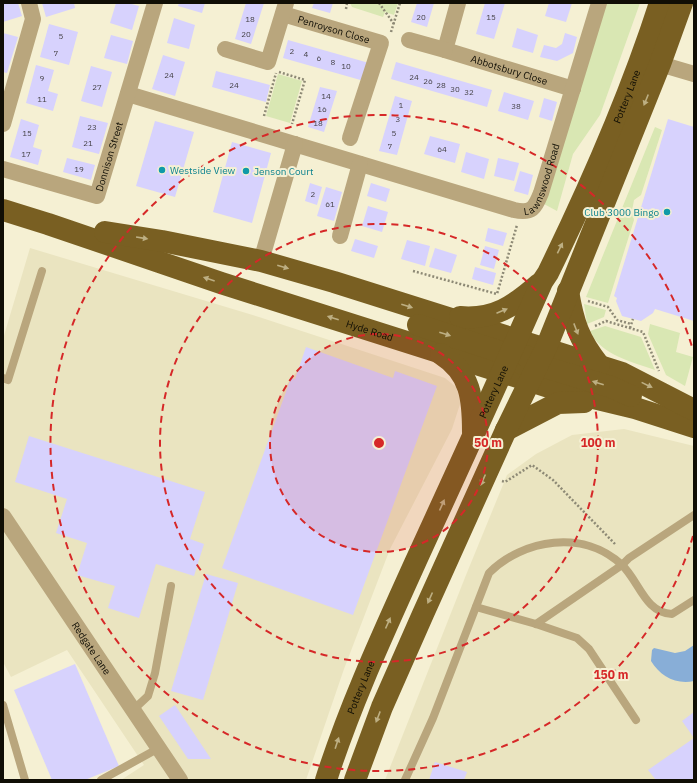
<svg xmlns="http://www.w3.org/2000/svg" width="697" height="783" font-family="'IBM Plex Sans',sans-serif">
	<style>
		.built { fill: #eae4c0 }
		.green { fill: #d9e7b3 }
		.water { fill: #88aed7 }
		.building { fill: #d7d2fd }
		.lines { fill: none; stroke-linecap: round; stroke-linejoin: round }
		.path { stroke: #8d8975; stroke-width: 2.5; stroke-dasharray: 2 2; stroke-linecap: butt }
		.service { stroke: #b9a67d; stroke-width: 8 }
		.minor { stroke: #b9a67d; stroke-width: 16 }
		.trunk { stroke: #795f22; stroke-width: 22 }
		.oneway { fill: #bdaf83 }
		.ring { fill: none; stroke: #d62828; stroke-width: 2; stroke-dasharray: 7 5 }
		.culture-dot { fill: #0f9aa8; stroke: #f5f0d3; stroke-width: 1.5 }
		.labels { text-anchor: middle; stroke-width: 4; stroke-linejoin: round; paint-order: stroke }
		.number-label { font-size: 8px; fill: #423f43 }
		.street-label { font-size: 10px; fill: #100e05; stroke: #f5f0d3 }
		.culture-label { font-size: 10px; fill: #0d838f; stroke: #f5f0d3; text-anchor: start }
		.centre { fill: #d62828; stroke: #f5f0d3; stroke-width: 2 }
		.ring-label { font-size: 12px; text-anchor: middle; font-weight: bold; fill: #d62828; stroke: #f5f0d3; stroke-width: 4; stroke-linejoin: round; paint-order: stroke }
	</style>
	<rect width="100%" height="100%" fill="#f5f0d3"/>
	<g class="built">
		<polygon points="30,248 259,317 445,378 456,387 461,401 452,429 390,549 344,669 306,780 121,780 144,765 67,650 11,677 3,662 3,339"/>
		<polygon points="624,429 694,446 694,780 385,780 466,575 507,475 536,454 572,435"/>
	</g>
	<g class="green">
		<polygon points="350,3 398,3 394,15 385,12 383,17 352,7"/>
		<polygon points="606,3 640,3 600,115 573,154 557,211 544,204"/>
		<polygon points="278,74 302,81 290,123 266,116"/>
		<polygon points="655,127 662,130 641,195 634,200 632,211 634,220 608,303 586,297"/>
		<polygon points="584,304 606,310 604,317 587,324"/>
		<polygon points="650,324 680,333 676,352 693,357 685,386 666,375 648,334"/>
		<path d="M605,326L641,337L655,370C633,362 600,355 590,331Z"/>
	</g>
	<path class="water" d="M694,645V681C676,685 660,676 651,661L652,650L654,648L675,653L685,651Z"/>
	<g class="building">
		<polygon points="3,3 18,3 22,16 3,22"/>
		<polygon points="42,3 74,3 75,8 46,17"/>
		<polygon points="116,3 128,3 139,6 132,30 110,23"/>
		<polygon points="179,3 205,3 202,13 178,6"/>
		<polygon points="246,3 264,3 251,44 235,39"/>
		<polygon points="314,3 333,3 330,13 312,8"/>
		<polygon points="417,3 434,3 427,27 411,22"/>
		<polygon points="485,3 505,3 494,39 476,34"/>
		<polygon points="549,3 572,3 566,22 545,16"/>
		<polygon points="174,18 195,25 189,49 167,43"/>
		<polygon points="49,24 78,32 69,65 40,57"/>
		<polygon points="517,28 538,35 533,53 512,47"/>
		<polygon points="3,33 18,37 7,73 3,72"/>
		<polygon points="565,33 577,37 573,53 557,61 540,57 544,45 556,48 562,44"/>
		<polygon points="111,35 133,41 127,64 104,58"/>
		<polygon points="288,40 369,63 364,81 283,58"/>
		<polygon points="163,55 185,62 175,96 152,89"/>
		<polygon points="396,62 492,90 487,107 391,79"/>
		<polygon points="36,65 54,70 48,91 58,94 53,111 26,103"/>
		<polygon points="91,66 112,72 102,107 81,101"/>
		<polygon points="216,71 270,85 266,102 212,87"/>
		<polygon points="320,87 337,91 324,132 308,127"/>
		<polygon points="504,92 534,101 528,120 498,111"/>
		<polygon points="395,96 412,101 397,155 379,151"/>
		<polygon points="544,98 557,102 552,121 539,117"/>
		<polygon points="80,116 108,123 99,154 72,147"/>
		<polygon points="21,119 39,125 33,147 42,150 38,165 10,157"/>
		<polygon points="668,119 694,127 694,321 655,309 653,313 641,321 622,316 616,301 617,298 614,296"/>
		<polygon points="155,121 194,132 175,197 136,186"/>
		<polygon points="430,136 460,144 455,163 424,154"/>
		<polygon points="232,142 271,153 252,223 213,212"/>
		<polygon points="466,152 489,159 484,179 461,172"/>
		<polygon points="67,158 95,165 91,180 63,172"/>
		<polygon points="498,158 519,163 514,181 494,176"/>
		<polygon points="520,171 533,175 528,195 514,191"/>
		<polygon points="310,183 322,187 317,205 305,201"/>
		<polygon points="371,183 390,189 386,202 367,196"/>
		<polygon points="326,187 342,192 334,221 317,216"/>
		<polygon points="368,206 388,212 382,232 362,226"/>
		<polygon points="488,228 507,233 503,246 485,241"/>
		<polygon points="355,239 378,246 374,258 351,251"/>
		<polygon points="407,240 430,246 425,266 401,259"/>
		<polygon points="485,246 499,250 494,269 480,265"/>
		<polygon points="435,248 457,255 451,273 429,267"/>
		<polygon points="475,267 496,273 493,285 472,279"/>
		<polygon points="306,347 393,378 395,371 437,386 353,615 222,568 291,378 295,379"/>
		<polygon points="29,436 205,492 190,539 204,544 194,576 156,564 139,618 108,608 115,586 77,575 87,543 56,533 67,499 15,482"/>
		<polygon points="206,574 238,583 203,700 171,691"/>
		<polygon points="75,664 119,766 85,780 52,780 14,690"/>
		<polygon points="175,705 211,759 188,759 159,716"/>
		<polygon points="694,712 694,780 656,780 648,770 694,738 682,721"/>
		<polygon points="435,762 467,772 464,780 429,780"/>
	</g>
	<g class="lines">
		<g class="path">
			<polyline points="379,3 394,24"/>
			<polyline points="346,9 347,3"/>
			<polyline points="391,32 400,3"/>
			<polyline points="279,72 305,80 292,124"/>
			<polyline points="264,116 276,73"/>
			<polyline points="413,271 497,294 517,225"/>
			<polyline points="588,301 608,307 617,320 631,324"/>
			<polyline points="595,326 606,321 643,332 659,371"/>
			<polyline points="630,328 633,319"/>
			<polyline points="502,481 505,482 532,465 553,480 615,544"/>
		</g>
		<g class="service">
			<polyline points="3,378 8,380 42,271"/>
			<polyline points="476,607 536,624 577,638 589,649 636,720"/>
			<polyline points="536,624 622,565 629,558 694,515"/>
			<polyline points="3,705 25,780"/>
			<polyline points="133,710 148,696 155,673 171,586"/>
			<polyline points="101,780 159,748"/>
			<path d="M405,780L433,718L489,573C523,539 584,529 622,565C639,581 645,613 672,614L694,600"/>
		</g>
		<g class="minor">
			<path id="s1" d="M458,3L445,50L573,89"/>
			<path id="s2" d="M283,14L381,43L350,138"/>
			<polyline points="409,40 445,50"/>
			<polyline points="225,49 268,62 286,3"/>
			<polyline points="655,55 660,64 694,74"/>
			<path id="s3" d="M128,94L514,210C532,214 535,208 541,193L599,3"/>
			<polyline points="3,124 33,19 29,3"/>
			<path id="s4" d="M3,169L97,196L155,3"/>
			<polyline points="340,236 360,164"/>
			<polyline points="261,261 295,144"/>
			<path id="s5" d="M3,516L180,780"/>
		</g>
		<g class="trunk">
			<path id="s6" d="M3,210L48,224L221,283L552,388L635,408L694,427"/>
			<polyline points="105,232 162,241 261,261 334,282 622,373 694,410"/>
			<path d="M568,291C573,322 579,340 599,365"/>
			<path d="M460,317C494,320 514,306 539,284"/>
			<polyline points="418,325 510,355 522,364"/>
			<path d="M441,354C471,373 473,399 473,432"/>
			<polyline points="526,356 538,365 611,387 631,396"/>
			<polyline points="506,430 558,403 584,402"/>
			<path id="s7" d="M326,780C350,705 383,634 415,563C458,469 501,376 542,282L548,273C591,185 630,96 660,3"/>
			<polyline points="355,780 382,707 423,614 506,430 546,348 660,64 682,3"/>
		</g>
	</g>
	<defs><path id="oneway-solid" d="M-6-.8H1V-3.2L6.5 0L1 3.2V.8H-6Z"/></defs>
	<g class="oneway">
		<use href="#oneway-solid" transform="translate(646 100) rotate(112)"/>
		<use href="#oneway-solid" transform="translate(142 238) rotate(9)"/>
		<use href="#oneway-solid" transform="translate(560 248) rotate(-64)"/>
		<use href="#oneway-solid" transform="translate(283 267) rotate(16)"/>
		<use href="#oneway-solid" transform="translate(209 279) rotate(-161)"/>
		<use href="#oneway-solid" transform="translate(407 306) rotate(18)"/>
		<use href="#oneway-solid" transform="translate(502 311) rotate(-23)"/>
		<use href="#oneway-solid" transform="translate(333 318) rotate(-163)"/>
		<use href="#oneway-solid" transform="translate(576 329) rotate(69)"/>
		<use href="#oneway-solid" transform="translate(445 334) rotate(18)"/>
		<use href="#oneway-solid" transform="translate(598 383) rotate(-163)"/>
		<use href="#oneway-solid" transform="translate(647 385) rotate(26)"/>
		<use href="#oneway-solid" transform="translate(483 480) rotate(114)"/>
		<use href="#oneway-solid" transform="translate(442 505) rotate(-66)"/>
		<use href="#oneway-solid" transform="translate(430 598) rotate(114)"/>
		<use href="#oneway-solid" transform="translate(388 623) rotate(-66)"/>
		<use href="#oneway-solid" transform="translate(378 717) rotate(111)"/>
		<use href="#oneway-solid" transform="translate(337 743) rotate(-72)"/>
	</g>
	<circle cx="379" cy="443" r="109" fill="#d62828" fill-opacity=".12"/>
	<g class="ring">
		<circle cx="379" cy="443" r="109"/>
		<circle cx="379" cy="443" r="219"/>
		<path d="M693 536A328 328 0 1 1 693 350"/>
	</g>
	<g class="culture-dot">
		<circle cx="162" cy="170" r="4"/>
		<circle cx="246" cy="171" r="4"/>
		<circle cx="667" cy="212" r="4"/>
	</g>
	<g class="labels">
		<g class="number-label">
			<text x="421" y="20">20</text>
			<text x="491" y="20">15</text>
			<text x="250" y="22">18</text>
			<text x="246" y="37">20</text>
			<text x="61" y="39">5</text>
			<text x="292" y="54">2</text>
			<text x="56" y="56">7</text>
			<text x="306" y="57">4</text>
			<text x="319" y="61">6</text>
			<text x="333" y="65">8</text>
			<text x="346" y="69">10</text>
			<text x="169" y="78">24</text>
			<text x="414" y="80">24</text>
			<text x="42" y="81">9</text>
			<text x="428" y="84">26</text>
			<text x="234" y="88">24</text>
			<text x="441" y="88">28</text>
			<text x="97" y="90">27</text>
			<text x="455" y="92">30</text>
			<text x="469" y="95">32</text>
			<text x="326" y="99">14</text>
			<text x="42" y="102">11</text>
			<text x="401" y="108">1</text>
			<text x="516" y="109">38</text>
			<text x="322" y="112">16</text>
			<text x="398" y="122">3</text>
			<text x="318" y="126">18</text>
			<text x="92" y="130">23</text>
			<text x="27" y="136">15</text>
			<text x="394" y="136">5</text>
			<text x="88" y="146">21</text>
			<text x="390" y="149">7</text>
			<text x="442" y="152">64</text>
			<text x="26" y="157">17</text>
			<text x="79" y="172">19</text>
			<text x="313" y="197">2</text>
			<text x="330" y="207">61</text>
		</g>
		<g class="street-label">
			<text dy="4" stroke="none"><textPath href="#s2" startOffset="53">Penroyson Close</textPath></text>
			<text dy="4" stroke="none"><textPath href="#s1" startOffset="116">Abbotsbury Close</textPath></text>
			<text dy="4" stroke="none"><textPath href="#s7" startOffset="747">Pottery Lane</textPath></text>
			<text dy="4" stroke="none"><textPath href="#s4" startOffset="139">Donnison Street</textPath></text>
			<text dy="4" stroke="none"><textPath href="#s3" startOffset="452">Lawnswood Road</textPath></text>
			<text dy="4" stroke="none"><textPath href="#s6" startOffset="386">Hyde Road</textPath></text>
			<text dy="4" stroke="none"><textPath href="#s7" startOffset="423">Pottery Lane</textPath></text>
			<text dy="4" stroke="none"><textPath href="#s5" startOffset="159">Redgate Lane</textPath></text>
			<text dy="4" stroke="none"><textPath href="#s7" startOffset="99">Pottery Lane</textPath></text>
		</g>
		<g class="culture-label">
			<text x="170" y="174">Westside View</text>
			<text x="254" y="175">Jenson Court</text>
			<text x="659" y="216" text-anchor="end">Club 3000 Bingo</text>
		</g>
	</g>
	<circle cx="379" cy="443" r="6" class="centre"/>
	<g class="ring-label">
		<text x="488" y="447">50 m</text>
		<text x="598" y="447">100 m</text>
		<text x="611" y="679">150 m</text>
	</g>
	<rect width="697" height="783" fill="none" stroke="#100e05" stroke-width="8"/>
</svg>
